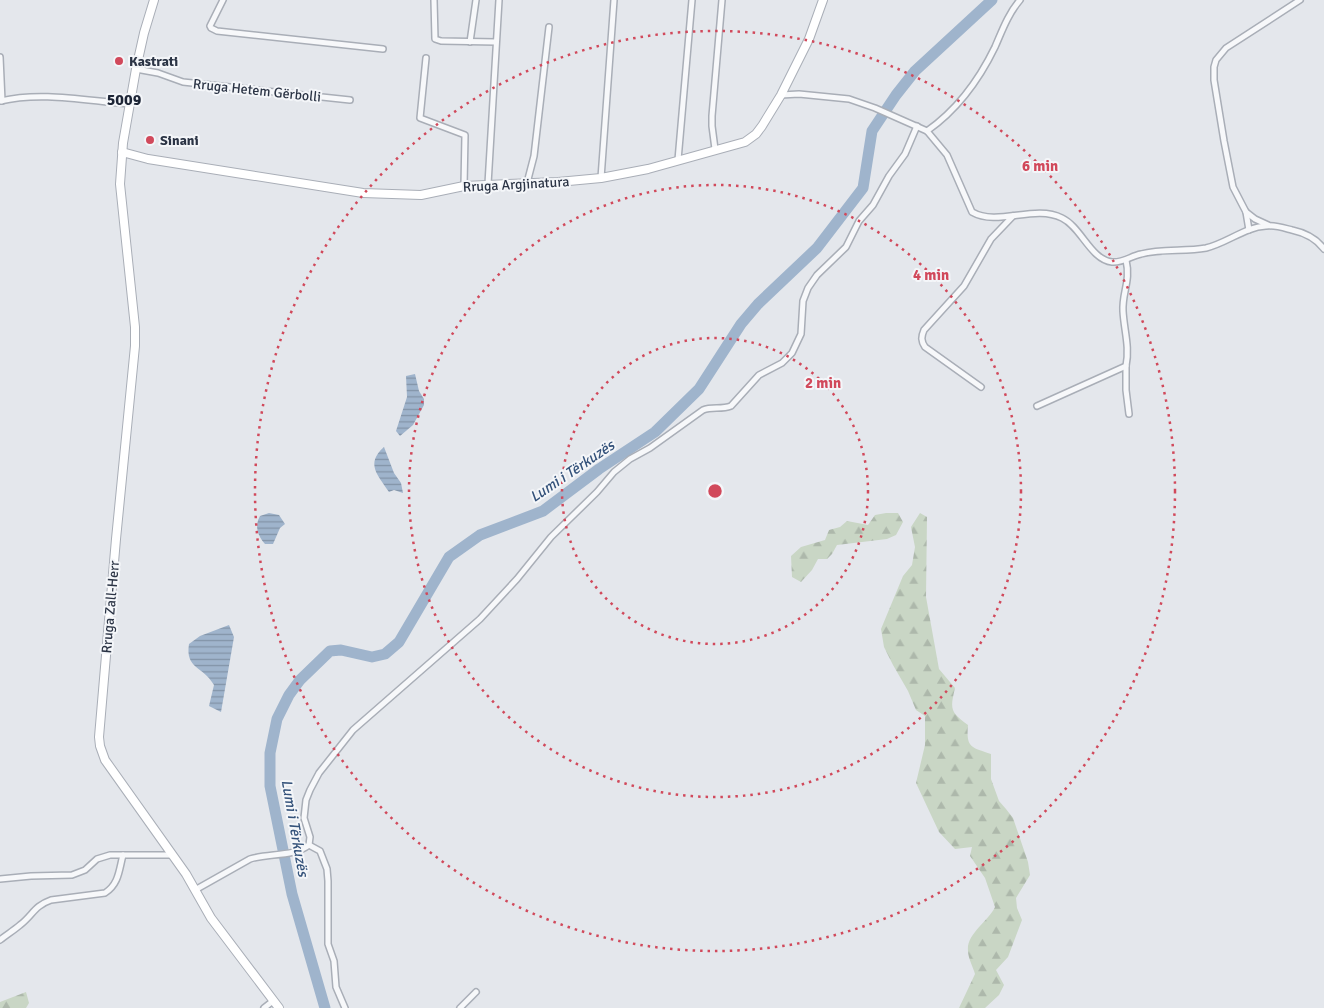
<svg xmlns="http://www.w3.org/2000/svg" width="1324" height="1008" font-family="Signika,sans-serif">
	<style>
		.forest { fill: url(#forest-firs) }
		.water { fill: url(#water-rules) }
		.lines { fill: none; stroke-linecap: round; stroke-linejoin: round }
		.river { stroke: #9fb4cc; stroke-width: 11 }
		.street-casing { stroke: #a9aeb7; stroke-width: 8 }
		.secondary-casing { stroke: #a9aeb7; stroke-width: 10 }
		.street { stroke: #f7f8fa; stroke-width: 5 }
		.secondary { stroke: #fff; stroke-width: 8 }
		.ring { fill: none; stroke: #d1495b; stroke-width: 2.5; stroke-dasharray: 2.5 5 }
		.poi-dot { fill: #d1495b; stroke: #f4f6f9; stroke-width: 2 }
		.labels { text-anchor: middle; stroke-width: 4; stroke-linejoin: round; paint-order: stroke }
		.poi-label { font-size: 14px; font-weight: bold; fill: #2b3445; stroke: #f4f6f9; text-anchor: start }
		.street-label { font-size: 14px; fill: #2b3445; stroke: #f4f6f9 }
		.water-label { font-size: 15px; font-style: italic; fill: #34527a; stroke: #f4f6f9 }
		.quarter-label { font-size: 16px; font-weight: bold; fill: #1d2536; stroke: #f4f6f9 }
		.centre { fill: #d1495b; stroke: #f4f6f9; stroke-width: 2.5 }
		.ring-label { font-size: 15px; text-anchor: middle; font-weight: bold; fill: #d1495b; stroke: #f4f6f9; stroke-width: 4; stroke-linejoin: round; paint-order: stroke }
	</style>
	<defs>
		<pattern id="forest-firs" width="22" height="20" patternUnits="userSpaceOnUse" patternTransform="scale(1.25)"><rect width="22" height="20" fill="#c9d6c5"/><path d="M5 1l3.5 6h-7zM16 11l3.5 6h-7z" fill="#adb8ab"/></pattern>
		<pattern id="water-rules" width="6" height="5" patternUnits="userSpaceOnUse" patternTransform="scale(1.25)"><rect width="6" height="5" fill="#9fb4cc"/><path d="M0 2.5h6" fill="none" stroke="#8293a7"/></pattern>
	</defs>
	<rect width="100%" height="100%" fill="#e4e7ec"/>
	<g class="forest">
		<polygon points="886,513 898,513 903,522 896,535 887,539 837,545 832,554 827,559 818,559 812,570 801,582 792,577 791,556 801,547 825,540 829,530 840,527 847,521 868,525 875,515"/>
		<path d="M920,513L927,517L926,597L939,669L955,688C950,709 950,712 968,725C966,748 971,747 991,754V779L999,801L1006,809L1013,818L1028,862L1030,875L1016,898L1017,908L1022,920L1008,957L996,970L1004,985L999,995L985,1008H959L975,974C973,967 968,958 968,951C966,934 988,922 995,907L985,878L970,856L972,847L955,849L939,832L916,783L925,745V716L916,710L908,691L893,665L884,647L881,629L903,576L912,565L915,547L911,527Z"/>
		<polygon points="26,992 29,1003 26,1008 0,1008 0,1002"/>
	</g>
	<g class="water">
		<polygon points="415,374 419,391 424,399 424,405 413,425 400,436 396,431 407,397 406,376"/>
		<path d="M384,447L394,473L401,483L403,493L394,490L389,492C378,475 365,464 384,447Z"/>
		<path d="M269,513L279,515L285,524L280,528L273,544H265C258,536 254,526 260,516Z"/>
		<path d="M229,625L234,637L221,712L209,706L214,685C203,666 185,669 189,644L200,636Z"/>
	</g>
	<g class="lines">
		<polyline class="river" points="325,1008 292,894 270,786 270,753 277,719 289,695 300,680 330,651 341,650 372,657 385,654 399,642 449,557 480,535 543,511 599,469 655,432 699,389 741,324 758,304 817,248 863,188 872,131 896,95 915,71 992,0"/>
		<g class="street-casing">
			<g id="street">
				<polyline points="223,0 210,26 211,28 217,31 383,49"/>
				<polyline points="434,0 435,39 441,41 496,42"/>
				<polyline points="470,42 476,0"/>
				<polyline points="0,57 2,101"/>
				<polyline points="426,58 420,118 465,135 464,186"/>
				<polyline points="136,69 158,73 183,82 350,100"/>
				<path d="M781,95L799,94L849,99L875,108L927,131L947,155L972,212C998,227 1034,204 1062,218C1081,227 1091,260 1112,262C1123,263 1131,256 1141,254C1162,248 1185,252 1206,248C1227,243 1245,227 1266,226C1275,225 1284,228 1292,230C1306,233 1316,238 1324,249"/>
				<path d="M0,101C42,91 87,101 130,104"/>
				<path d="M927,131C957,110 979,80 995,47C1002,31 1008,14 1020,0"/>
				<polyline points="715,149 712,126 712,116 722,0"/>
				<polyline points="678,160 692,0"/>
				<polyline points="601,178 614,0"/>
				<polyline points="527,183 534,156 549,27"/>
				<polyline points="488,184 499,0"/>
				<polyline points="1246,212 1249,230"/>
				<polyline points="1268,225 1255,219 1246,212 1233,187 1224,141 1214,80 1214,67 1216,60 1226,48 1300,0"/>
				<polyline points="1126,366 1126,390 1129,414"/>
				<path d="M981,387L925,347C921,341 921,337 924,330L964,286L991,239L1013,216"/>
				<path d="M1037,406L1126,366C1130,347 1124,330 1123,311C1122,292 1131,281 1126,260"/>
				<path d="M309,845L310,837L304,818L306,800L310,790L319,773L353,730L480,619L517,579L551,537L597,492L614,472L630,459L650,448L703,410C712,406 721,410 731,406L759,375L782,363L792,353L801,334L803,301L808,288L817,275L846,247L859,221L873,205L889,176L905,154L917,126"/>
				<polyline points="309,845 320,851 327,869 328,881 328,944 334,961 336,987 345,1008"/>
				<polyline points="0,879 31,876 72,875 85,870 97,859 110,855 173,855"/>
				<path d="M195,890L250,859C269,853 294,857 309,845"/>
				<path d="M0,940C6,935 13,931 20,925C33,915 34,906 51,900L105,893C119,884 119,870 123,855"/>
				<polyline points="264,1008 273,1001"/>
				<polyline points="460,1008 476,992"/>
			</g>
		</g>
		<g class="secondary-casing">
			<g id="secondary">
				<polyline points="154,0 144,33 136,69 123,143 120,184 135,327 135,346 116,539 99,737 100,746 105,760 186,874 211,918 279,1008"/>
				<polyline points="122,152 148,159 363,193 421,195 464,186 558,182 601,178 648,169 745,142 756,134 762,126 781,95 809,39 823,0"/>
			</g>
		</g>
		<use href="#street" class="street"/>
		<use href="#secondary" class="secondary"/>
	</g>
	<g class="ring">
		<circle cx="715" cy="491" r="153"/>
		<circle cx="715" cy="491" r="306"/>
		<circle cx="715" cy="491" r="460"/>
	</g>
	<g class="poi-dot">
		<circle cx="119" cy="61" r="5"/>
		<circle cx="150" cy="140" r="5"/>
	</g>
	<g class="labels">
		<g class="poi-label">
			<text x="129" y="66">Kastrati</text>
			<text x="160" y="145">Sinani</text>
		</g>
		<g class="street-label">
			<text transform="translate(257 90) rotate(6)" y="5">Rruga Hetem Gërbolli</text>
			<text transform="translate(516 184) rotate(-3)" y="5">Rruga Argjinatura</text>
			<text transform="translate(110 607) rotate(-85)" y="5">Rruga Zall-Herr</text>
		</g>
		<g class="water-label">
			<text transform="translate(572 471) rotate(-34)" y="5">Lumi i Tërkuzës</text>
			<text transform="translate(295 828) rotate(80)" y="5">Lumi i Tërkuzës</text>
		</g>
		<g class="quarter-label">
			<text x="124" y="105">5009</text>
		</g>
	</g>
	<circle cx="715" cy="491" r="8" class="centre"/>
	<g class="ring-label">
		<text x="1040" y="171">6 min</text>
		<text x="931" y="280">4 min</text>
		<text x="823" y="388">2 min</text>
	</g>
</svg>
